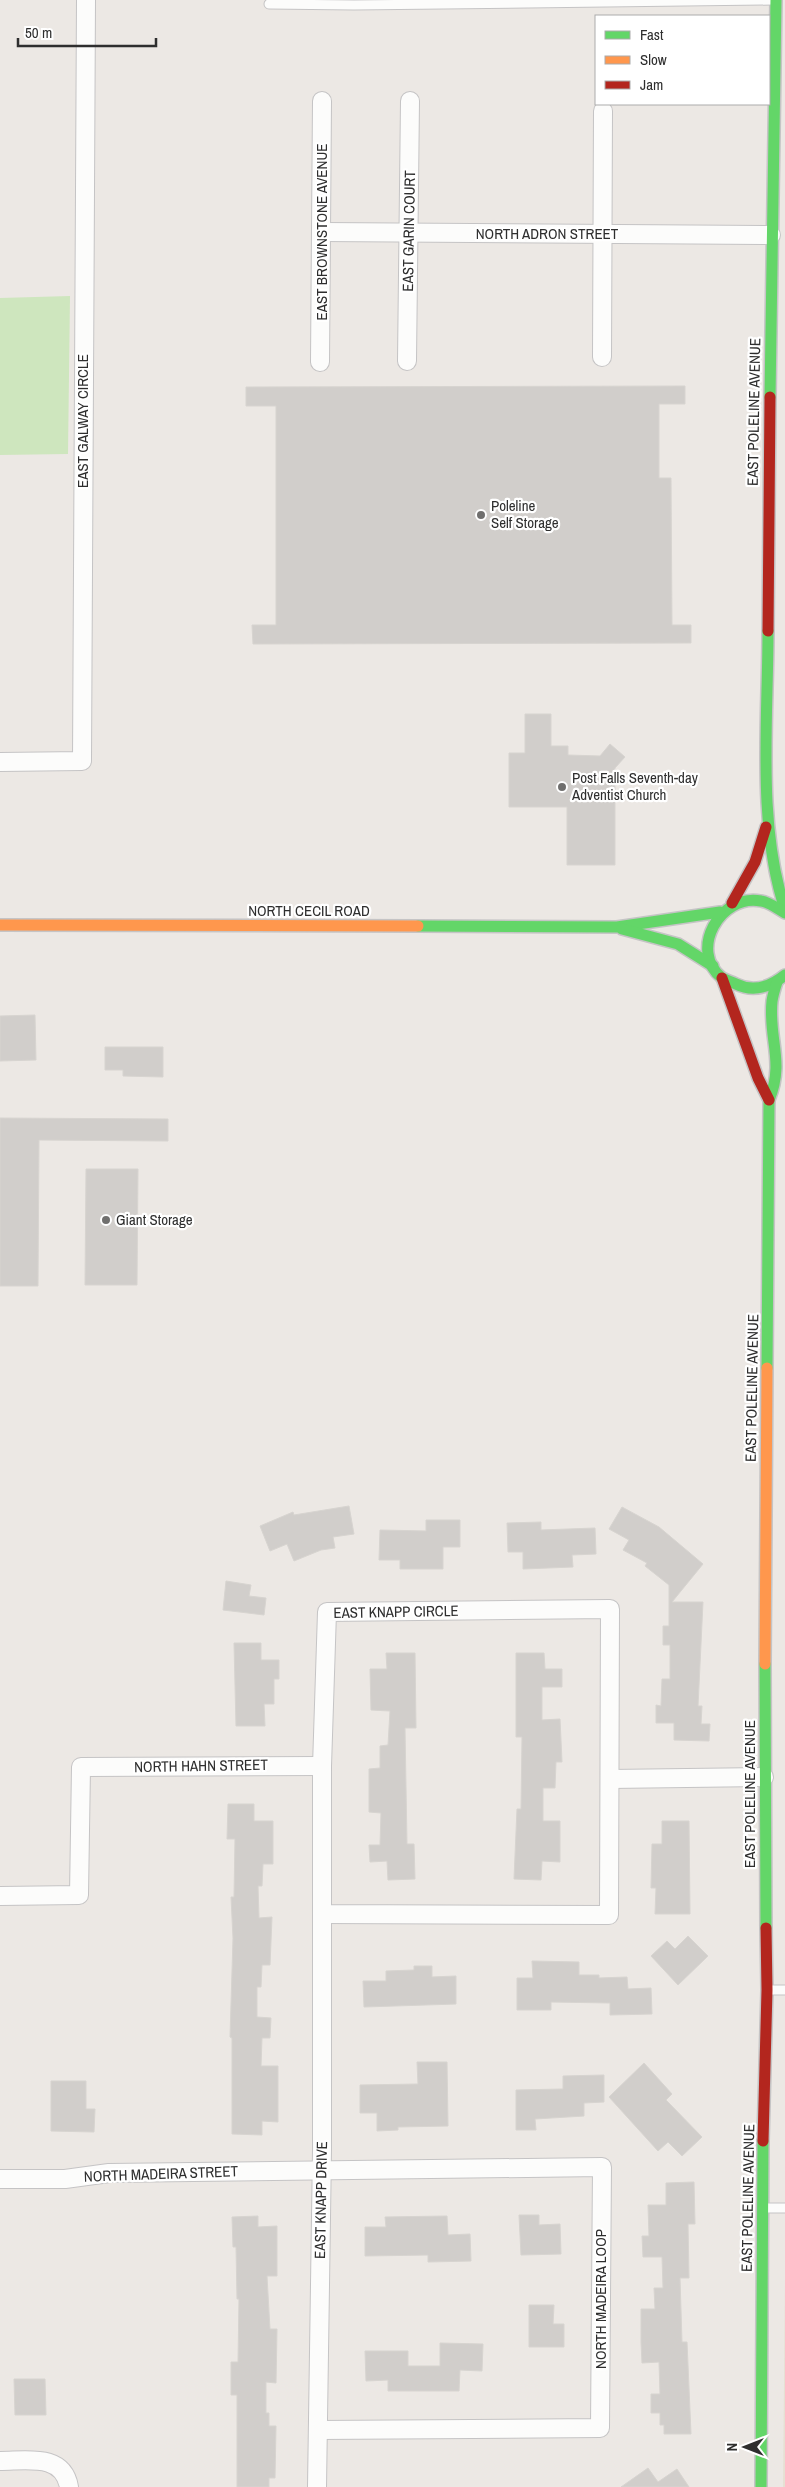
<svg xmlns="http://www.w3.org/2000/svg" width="785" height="2487" font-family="'Archivo Narrow',sans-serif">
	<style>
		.education { fill: #e6e0d3 }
		.green { fill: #cee6be }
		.building { fill: #d1cecb; stroke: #d7d4d0 }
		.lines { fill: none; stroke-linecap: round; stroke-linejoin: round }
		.lane-casing { stroke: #c5c4c5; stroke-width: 11 }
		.street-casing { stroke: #c5c4c5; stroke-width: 20 }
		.fast-casing { stroke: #c5c4c5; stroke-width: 14 }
		.slow-casing { stroke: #c5c4c5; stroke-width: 14 }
		.jam-casing { stroke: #c5c4c5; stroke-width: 14 }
		.lane { stroke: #fcfcfb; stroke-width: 9 }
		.street { stroke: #fcfcfb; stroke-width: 18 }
		.fast { stroke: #63d668; stroke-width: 11 }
		.slow { stroke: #ff974d; stroke-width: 11 }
		.jam { stroke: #b3261e; stroke-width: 11 }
		.poi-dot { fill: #706f6e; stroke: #fff; stroke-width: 2 }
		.labels { text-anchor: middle; stroke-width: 4.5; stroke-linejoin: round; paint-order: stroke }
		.street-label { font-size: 15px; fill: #2e2e2e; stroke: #fff }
		.poi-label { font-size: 15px; fill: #2e2e2e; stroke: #fff; text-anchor: start }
	</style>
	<rect width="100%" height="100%" fill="#ece8e4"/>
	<polygon class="education" points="785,2277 785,2487 783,2487"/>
	<polygon class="green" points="70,296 68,454 0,455 0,298"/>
	<g class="building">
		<polygon points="685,386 685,404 659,404 659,478 671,478 672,625 691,625 691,643 253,644 252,625 276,625 276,406 246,406 246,387"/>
		<polygon points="525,714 551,714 551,746 568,746 568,755 600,756 610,744 625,757 615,768 615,865 567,865 567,807 509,807 509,753 525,753"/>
		<polygon points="35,1015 36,1060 0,1061 0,1016"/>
		<polygon points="105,1047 163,1047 163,1077 123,1076 123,1070 105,1070"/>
		<polygon points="0,1118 168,1119 168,1141 39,1140 38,1286 0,1286"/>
		<polygon points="86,1169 138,1169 137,1285 85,1285"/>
		<polygon points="349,1506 354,1534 333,1537 335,1548 321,1550 294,1561 287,1544 270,1551 260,1526 293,1512 294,1515"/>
		<polygon points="622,1507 659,1527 703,1564 672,1602 703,1602 698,1706 702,1706 701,1724 710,1724 709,1741 674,1740 674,1723 656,1723 656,1705 661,1706 662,1679 670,1679 670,1645 663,1645 663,1626 669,1626 669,1585 645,1566 647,1563 623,1550 629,1540 609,1529"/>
		<polygon points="426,1520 460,1520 460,1547 443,1547 443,1569 400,1569 400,1560 379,1560 380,1530 426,1531"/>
		<polygon points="541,1522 541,1530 595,1528 596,1554 572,1555 573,1567 523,1569 523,1552 508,1552 507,1523"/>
		<polygon points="226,1581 251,1585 249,1596 266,1598 264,1615 223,1610"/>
		<polygon points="234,1643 261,1643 261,1660 279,1660 279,1679 274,1679 274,1704 264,1704 265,1726 236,1726"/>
		<polygon points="386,1653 415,1653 416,1728 405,1728 407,1844 414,1844 415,1879 388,1880 387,1861 370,1862 369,1845 380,1845 381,1813 369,1812 369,1769 380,1768 380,1746 388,1745 390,1711 371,1710 370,1669 387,1669"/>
		<polygon points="516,1653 544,1653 545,1669 562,1669 562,1687 542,1687 542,1720 560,1719 562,1762 556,1762 555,1788 543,1788 543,1821 560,1821 560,1862 542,1861 541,1880 514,1879 517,1809 521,1809 522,1737 516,1737"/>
		<polygon points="228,1804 254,1804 254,1821 273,1821 273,1864 263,1864 262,1886 258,1886 259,1918 272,1917 270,1965 262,1965 261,1987 257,1987 257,2017 271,2018 270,2038 262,2038 261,2066 278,2066 278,2122 262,2121 262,2135 232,2134 232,2038 230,2037 233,1938 231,1897 234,1897 235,1839 227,1839"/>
		<polygon points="662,1821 689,1821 690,1914 655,1914 656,1888 651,1888 652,1844 662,1844"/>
		<polygon points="688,1936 708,1956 678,1985 651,1956 667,1941 675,1949"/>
		<polygon points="532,1961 579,1962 579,1975 599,1975 599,1978 627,1977 628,1989 651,1988 652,2014 610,2015 610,2003 551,2002 551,2010 517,2010 517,1978 533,1978"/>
		<polygon points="414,1966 432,1966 432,1977 456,1976 456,2004 364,2007 363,1981 386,1981 386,1971 414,1970"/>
		<polygon points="417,2062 447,2062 448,2126 398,2127 398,2130 377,2131 377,2113 360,2113 360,2085 418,2084"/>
		<polygon points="644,2063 672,2094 666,2100 702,2137 682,2156 668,2142 658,2151 609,2097"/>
		<polygon points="604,2075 604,2102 584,2103 584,2116 535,2119 536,2130 516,2130 516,2090 563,2089 563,2076"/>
		<polygon points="51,2081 86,2081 86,2109 95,2109 94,2132 51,2131"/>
		<polygon points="694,2182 695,2224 688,2224 689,2278 680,2278 682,2342 687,2342 691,2434 664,2434 664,2425 660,2425 660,2413 651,2413 651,2394 660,2394 659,2362 642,2363 641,2342 641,2309 655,2309 654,2288 663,2288 662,2257 643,2257 642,2236 649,2236 648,2205 666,2205 666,2183"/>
		<polygon points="519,2215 539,2215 539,2225 560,2224 561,2254 521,2255"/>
		<polygon points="258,2216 258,2227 277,2226 277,2276 267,2276 270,2329 277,2329 276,2383 266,2382 266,2413 269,2413 269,2426 276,2426 275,2478 269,2478 269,2487 237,2487 237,2395 231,2395 231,2362 238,2362 239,2299 237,2299 236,2247 233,2247 232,2217"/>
		<polygon points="447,2216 448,2235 470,2234 471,2261 428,2262 428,2255 365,2256 365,2227 386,2227 385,2217"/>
		<polygon points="529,2305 554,2305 553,2324 564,2324 564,2347 529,2347"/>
		<polygon points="440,2343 483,2344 482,2371 460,2370 459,2391 388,2391 388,2380 366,2381 365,2351 408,2351 408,2366 440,2366"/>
		<polygon points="14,2379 45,2379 46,2415 15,2415"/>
		<polygon points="648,2468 658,2482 677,2469 689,2487 621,2487"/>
	</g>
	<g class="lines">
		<g class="lane-casing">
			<g id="lane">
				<polyline points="269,4 354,5 773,0"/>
				<polyline points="768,1990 785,1990"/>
				<polyline points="765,2208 785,2208"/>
			</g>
		</g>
		<g class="street-casing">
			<g id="street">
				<polyline points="322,232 771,235"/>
				<polyline points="602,357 603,111"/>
				<polyline points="407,361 410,101"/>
				<polyline points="320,362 322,101"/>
				<polyline points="0,762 82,761 86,0"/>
				<polygon points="610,1609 609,1915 322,1914 322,1766 327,1612"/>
				<polyline points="610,1779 764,1777"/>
				<polyline points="0,1896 79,1895 81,1767 322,1766"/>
				<polyline points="0,2179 65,2179 109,2173 602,2167 600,2428 318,2430"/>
				<path d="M0,2461C27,2461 63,2453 69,2487"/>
				<polyline points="317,2487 322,2150 322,1914"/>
			</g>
		</g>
		<g class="fast-casing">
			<g id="fast">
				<polyline points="770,397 776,0"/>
				<path d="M768,631C768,720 757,825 785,909"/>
				<path d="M785,913C778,909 769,902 761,901C720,893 688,951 722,978C726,980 732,982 736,984C754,993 770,987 785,975"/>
				<polyline points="418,926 617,927 720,912"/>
				<polyline points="622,929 678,944 713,966"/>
				<path d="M767,1368L769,1100C785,1062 768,1038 772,1001C773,995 775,988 777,982"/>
				<polyline points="765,1664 766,1928"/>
				<polyline points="761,2487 763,2141"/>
			</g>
		</g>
		<g class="slow-casing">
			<g id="slow">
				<polyline points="0,925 418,926"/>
				<polyline points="765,1664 767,1368"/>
			</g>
		</g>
		<g class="jam-casing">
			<g id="jam">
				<polyline points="768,631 770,397"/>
				<polyline points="732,903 755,862 766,827"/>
				<polyline points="722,978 758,1078 769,1100"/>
				<polyline points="763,2141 767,1990 766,1928"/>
			</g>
		</g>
		<use href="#lane" class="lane"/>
		<use href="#street" class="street"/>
		<use href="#fast" class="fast"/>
		<use href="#slow" class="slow"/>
		<use href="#jam" class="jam"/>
	</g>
	<g class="poi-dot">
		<circle cx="481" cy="515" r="5"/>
		<circle cx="562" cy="787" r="5"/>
		<circle cx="106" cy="1220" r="5"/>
	</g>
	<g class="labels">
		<g class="street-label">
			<text transform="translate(409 231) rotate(-89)" y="5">EAST GARIN COURT</text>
			<text transform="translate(322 232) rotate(-90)" y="5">EAST BROWNSTONE AVENUE</text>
			<text x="547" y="239">NORTH ADRON STREET</text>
			<text transform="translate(754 412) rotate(-89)" y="5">EAST POLELINE AVENUE</text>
			<text transform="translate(83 421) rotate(-90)" y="5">EAST GALWAY CIRCLE</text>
			<text x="309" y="916">NORTH CECIL ROAD</text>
			<text transform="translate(752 1388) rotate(-89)" y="5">EAST POLELINE AVENUE</text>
			<text transform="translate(396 1612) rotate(-1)" y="5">EAST KNAPP CIRCLE</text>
			<text transform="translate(201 1766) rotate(-1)" y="5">NORTH HAHN STREET</text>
			<text transform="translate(750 1794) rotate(-90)" y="5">EAST POLELINE AVENUE</text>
			<text transform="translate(161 2174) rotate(-2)" y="5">NORTH MADEIRA STREET</text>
			<text transform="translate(748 2198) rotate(-89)" y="5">EAST POLELINE AVENUE</text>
			<text transform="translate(321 2200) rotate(-89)" y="5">EAST KNAPP DRIVE</text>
			<text transform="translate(601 2299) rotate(-90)" y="5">NORTH MADEIRA LOOP</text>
		</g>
		<g class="poi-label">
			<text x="491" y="511">Poleline<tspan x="491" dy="17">Self Storage</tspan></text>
			<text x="572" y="783">Post Falls Seventh-day<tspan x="572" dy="17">Adventist Church</tspan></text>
			<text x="116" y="1225">Giant Storage</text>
		</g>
	</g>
	<rect x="595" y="15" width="175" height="90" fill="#ffffff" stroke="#ababab"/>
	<rect x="605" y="31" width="25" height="8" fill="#63d668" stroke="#ababab"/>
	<text x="640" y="40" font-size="15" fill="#2e2e2e">Fast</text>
	<rect x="605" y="56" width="25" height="8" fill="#ff974d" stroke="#ababab"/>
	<text x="640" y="65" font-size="15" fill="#2e2e2e">Slow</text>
	<rect x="605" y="81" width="25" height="8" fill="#b3261e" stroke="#ababab"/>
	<text x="640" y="90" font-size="15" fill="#2e2e2e">Jam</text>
	<g transform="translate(745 2447) rotate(270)" stroke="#ffffff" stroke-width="4" paint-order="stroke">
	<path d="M0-4L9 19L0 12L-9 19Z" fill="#2e2e2e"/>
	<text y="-8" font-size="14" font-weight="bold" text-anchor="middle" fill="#2e2e2e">N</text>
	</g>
	<path d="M18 38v8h138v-8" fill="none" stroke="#2e2e2e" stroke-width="2.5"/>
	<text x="25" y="38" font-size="15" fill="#2e2e2e" stroke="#ffffff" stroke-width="4" paint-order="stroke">50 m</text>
</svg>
